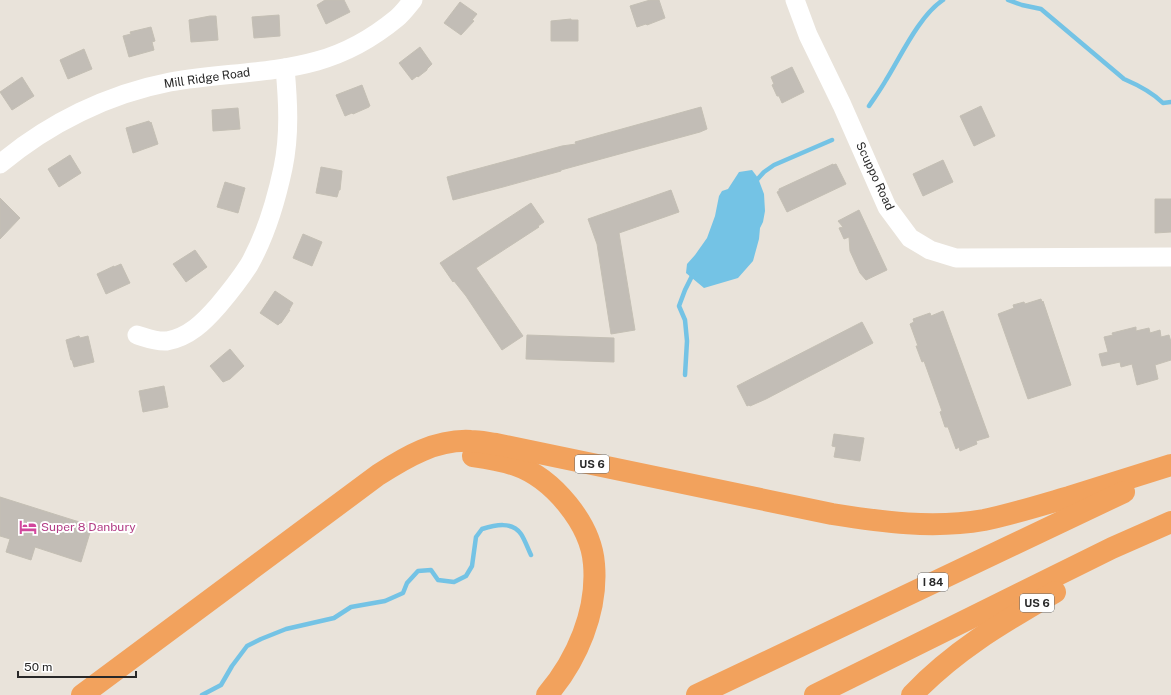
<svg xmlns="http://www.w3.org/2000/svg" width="1171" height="695" font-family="'Public Sans',sans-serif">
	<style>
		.water { fill: #74c3e5 }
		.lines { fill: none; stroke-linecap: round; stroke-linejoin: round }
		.stream { stroke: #74c3e5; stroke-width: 4.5 }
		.building { fill: #c2bdb6; stroke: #c4bfb4 }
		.minor { stroke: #fff; stroke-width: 19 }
		.motorway { stroke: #f2a25d; stroke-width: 22 }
		.labels { text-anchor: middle; stroke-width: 4; stroke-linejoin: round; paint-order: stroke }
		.shield { fill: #fff; stroke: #686868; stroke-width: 1 }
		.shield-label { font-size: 11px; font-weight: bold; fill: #282828 }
		.street-label { font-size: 12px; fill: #282828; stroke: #fff }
		.hotel-label { font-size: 12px; fill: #b23c85; stroke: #fff; text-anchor: start }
	</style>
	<rect width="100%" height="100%" fill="#e9e3da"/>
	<polygon class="water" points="752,170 758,178 764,194 765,211 763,222 760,228 759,239 753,261 738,278 704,288 686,273 687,264 695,255 707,238 715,216 719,196 722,191 728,189 739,172"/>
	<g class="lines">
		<g class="stream">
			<path d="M1008,0L1022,5L1041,9L1124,79C1138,85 1152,92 1163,103L1171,102"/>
			<path d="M869,106C875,97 881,89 886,80C901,56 919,16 943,0"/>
			<polyline points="755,182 764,172 774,165 832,140"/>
			<polyline points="685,375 687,341 685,320 679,306 685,290 694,272"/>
			<path d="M202,695L221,685L232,666L247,646L261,639L286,629L334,618L351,607L385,601L403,593L407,583L418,571L431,570L438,580L454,582L466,576L472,566L476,537L482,529C495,525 512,521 521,534C525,540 528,549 531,555"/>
		</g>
	</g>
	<g class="building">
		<polygon points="325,0 344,0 350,12 326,24 317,5"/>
		<polygon points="650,0 659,0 665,18 647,25 646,24 637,27 630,6"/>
		<polygon points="460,2 477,14 472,20 474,21 461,35 444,23"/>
		<polygon points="279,15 280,36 254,38 252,17"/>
		<polygon points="210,16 216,16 218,40 191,42 189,20"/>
		<polygon points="571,19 571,20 578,20 578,41 551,41 551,21"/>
		<polygon points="151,27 155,41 152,42 154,50 129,57 123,36 131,34 130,32"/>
		<polygon points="420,47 432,64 427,69 427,70 418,77 417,76 412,80 399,63"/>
		<polygon points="84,49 92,69 68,79 60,60"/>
		<polygon points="792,67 804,92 782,103 779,96 777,96 772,85 774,84 771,77"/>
		<polygon points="22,77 34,96 12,110 0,92"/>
		<polygon points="362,85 370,106 369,106 369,107 353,114 352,113 345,116 336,95"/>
		<polygon points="981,106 995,136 974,146 960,116"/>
		<polygon points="701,107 707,129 700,132 561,170 561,171 503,187 453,200 447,177 562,146 576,144 575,142"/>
		<polygon points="238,108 240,129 213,131 212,110"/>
		<polygon points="149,121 150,123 151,122 158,144 133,153 126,128"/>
		<polygon points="70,155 81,173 59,187 48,169"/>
		<polygon points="943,160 953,182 923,196 913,174"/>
		<polygon points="833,164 833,165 836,164 846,184 787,212 777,192 779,191 779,189"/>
		<polygon points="321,167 342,171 340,190 339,190 337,197 316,193"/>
		<polygon points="225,182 245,188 238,213 217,207"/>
		<polygon points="671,190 679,212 619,233 635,330 611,334 597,244 588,219"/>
		<polygon points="0,198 20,218 0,239"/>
		<polygon points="1155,199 1171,199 1171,232 1155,233"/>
		<polygon points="531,203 544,222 538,226 539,227 476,268 523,336 502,350 466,296 454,281 453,282 440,263"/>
		<polygon points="859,210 887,270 866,280 860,273 850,251 849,237 844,239 839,228 843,227 838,221"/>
		<polygon points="303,234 322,242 312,266 293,258"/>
		<polygon points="195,250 207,267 186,282 173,264"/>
		<polygon points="121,264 130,283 106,294 97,274 114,266 114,267"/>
		<polygon points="275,291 293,303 289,310 290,310 281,323 280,323 278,325 260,313"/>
		<polygon points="1041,299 1042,302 1043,301 1071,385 1028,399 998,314 1014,308 1013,305 1024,302 1025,304"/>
		<polygon points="943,311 989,437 976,441 977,444 960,451 959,447 956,449 948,427 945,427 940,412 942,411 924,361 922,362 916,346 918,346 910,324 914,322 913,319 930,313 931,316"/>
		<polygon points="862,322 873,343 766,399 750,406 749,405 747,406 737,386"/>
		<polygon points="1136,327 1136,331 1149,328 1150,333 1160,330 1161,337 1169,335 1171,342 1171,360 1155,365 1158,379 1137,385 1132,364 1121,367 1120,362 1102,366 1099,354 1108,352 1104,337 1113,335 1112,333"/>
		<polygon points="527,335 614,338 614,362 526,359"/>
		<polygon points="79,336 80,338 88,336 94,362 74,367 72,360 71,360 66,340"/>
		<polygon points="230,349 244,366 230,379 223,382 210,366"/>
		<polygon points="164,386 168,407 143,412 139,391"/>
		<polygon points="834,434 864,438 860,461 834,457 836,447 832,446"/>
		<polygon points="0,497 92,526 81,562 35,547 31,560 6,552 10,539 0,536"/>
	</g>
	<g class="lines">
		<g class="minor">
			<polyline points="795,0 808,35 842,105 887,207 910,238 930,250 956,258 1171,257"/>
			<path d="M0,164C49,123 108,94 170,82C219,73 271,74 317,61C346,53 374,37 397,18C403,13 408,6 413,0"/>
			<path d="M137,335C147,338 156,342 167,341C189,337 204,322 218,306C229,293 240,279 249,265C266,235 276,201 283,168C290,134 288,101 285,68"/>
		</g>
		<g class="motorway">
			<path d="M473,456C488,458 501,460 515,465C553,478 591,524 594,564C598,611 577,660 547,695"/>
			<path d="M82,695L378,475C406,457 436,439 471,441C479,441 488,443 496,444L832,514C882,522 933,529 984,520C1013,514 1041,505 1069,497C1103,486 1137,476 1171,465"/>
			<polyline points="697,695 1124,492"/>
			<polyline points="815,695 1112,548 1171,522"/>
			<path d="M912,695C955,650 1002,623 1055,592"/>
		</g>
	</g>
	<defs>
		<g id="hotel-bare" transform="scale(1.38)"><path d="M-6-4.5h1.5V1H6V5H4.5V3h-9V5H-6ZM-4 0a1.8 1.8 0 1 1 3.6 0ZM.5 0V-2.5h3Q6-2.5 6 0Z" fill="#d1479c" stroke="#fff" stroke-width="2.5" paint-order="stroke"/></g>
	</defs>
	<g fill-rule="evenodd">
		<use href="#hotel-bare" x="28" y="527"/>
	</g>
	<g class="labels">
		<g class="shield">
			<rect x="575" y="455" width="34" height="18" rx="3"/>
			<rect x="918" y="573" width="30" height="18" rx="3"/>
			<rect x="1020" y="594" width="34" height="18" rx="3"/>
		</g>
		<g class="shield-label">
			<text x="592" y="468">US 6</text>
			<text x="933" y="586">I 84</text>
			<text x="1037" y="607">US 6</text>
		</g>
		<g class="street-label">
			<text transform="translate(207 78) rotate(-8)" y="4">Mill Ridge Road</text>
			<text transform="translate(875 176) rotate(65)" y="4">Scuppo Road</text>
		</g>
		<g class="hotel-label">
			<text x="41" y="531">Super 8 Danbury</text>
		</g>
	</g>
	<path d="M18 671v6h118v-6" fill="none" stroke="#282828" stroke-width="2"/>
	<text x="24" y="671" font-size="12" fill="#282828" stroke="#ffffff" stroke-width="3" paint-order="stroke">50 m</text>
</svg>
